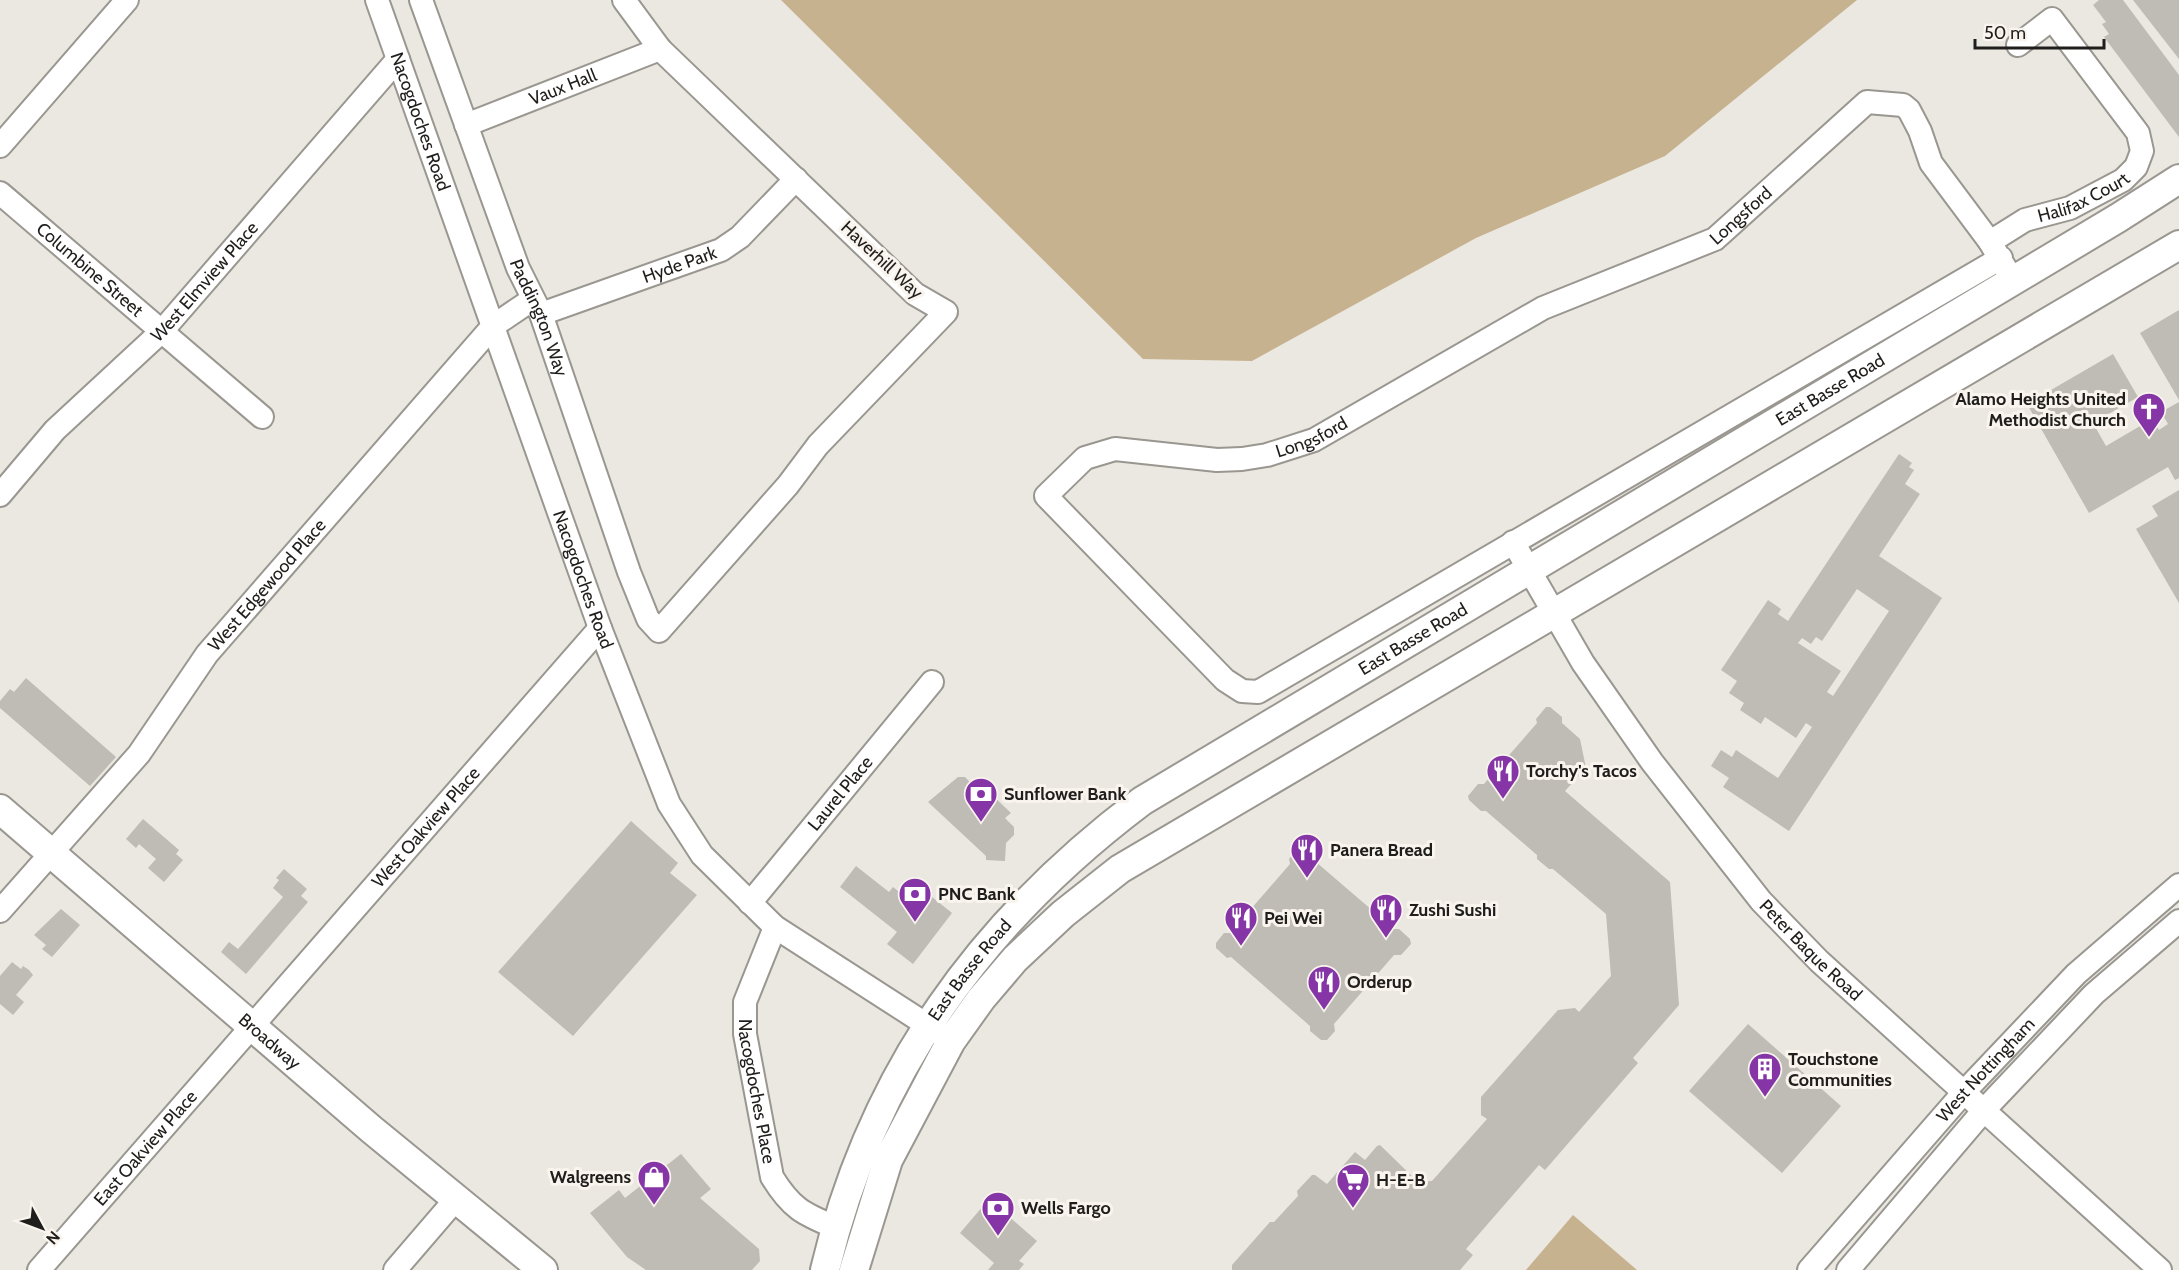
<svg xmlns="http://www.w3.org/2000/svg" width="2179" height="1270" font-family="Cabin,sans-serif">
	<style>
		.green { fill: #c7b28f }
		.building { fill: #bfbbb5; fill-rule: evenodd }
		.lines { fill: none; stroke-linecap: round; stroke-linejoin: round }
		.minor-casing { stroke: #9a9690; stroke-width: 26 }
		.major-casing { stroke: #9a9690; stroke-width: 32 }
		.minor { stroke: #fff; stroke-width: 22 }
		.major { stroke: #fff; stroke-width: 28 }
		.labels { text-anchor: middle; stroke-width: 6; stroke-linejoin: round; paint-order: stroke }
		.street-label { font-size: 18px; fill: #201e1c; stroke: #f9f5ee }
		.poi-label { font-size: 18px; font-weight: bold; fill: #201e1c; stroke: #f9f5ee; text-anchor: start }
	</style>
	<rect width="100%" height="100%" fill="#ebe8e1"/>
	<g class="green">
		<polygon points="781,0 1857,0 1665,156 1476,238 1252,361 1143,359"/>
		<polygon points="1573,1215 1637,1270 1526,1270"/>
	</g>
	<g class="building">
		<polygon points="2099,0 2123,0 2179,75 2179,137 2104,37 2109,34 2102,24 2106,22 2093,5"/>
		<polygon points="2133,0 2179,0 2179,59"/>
		<polygon points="2179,310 2179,400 2140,333"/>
		<polygon points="2113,354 2138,397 2093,423 2106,446 2152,419 2159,430 2168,424 2161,412 2179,402 2179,478 2175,480 2168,467 2089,513 2027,404"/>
		<path d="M1899,454L1912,463L1909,467L1914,470L1905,484L1920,494L1879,556L1942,598L1789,831L1723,787L1729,778L1711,766L1721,750L1732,757L1736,750L1778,778L1812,727L1806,723L1796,738L1765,717L1761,724L1740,710L1744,703L1729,693L1737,681L1721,670L1768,600L1781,609L1778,614L1788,621ZM1857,589L1889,611L1833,696L1827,692L1841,671L1798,643L1802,638L1811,644L1816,637L1822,641Z"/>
		<polygon points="2179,490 2179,603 2136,529 2158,516 2152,506"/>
		<polygon points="26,678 116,757 90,786 0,708 0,701 10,689 14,692"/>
		<polygon points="1546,707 1550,707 1562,717 1562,723 1580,739 1586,768 1565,791 1670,882 1679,1005 1633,1058 1638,1063 1545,1170 1539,1165 1466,1249 1473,1255 1460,1270 1232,1270 1232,1265 1270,1222 1274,1222 1298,1196 1297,1191 1312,1175 1315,1175 1327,1184 1355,1152 1365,1160 1377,1146 1380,1145 1418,1182 1432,1181 1487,1119 1481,1115 1481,1097 1558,1010 1575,1008 1579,1012 1611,976 1606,914 1553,869 1549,869 1537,859 1537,855 1486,811 1481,811 1469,800 1468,796 1478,784 1484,784 1537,723 1536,719"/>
		<polygon points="958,777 965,777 987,800 992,795 1011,813 1005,818 1014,827 1014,835 1006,843 1005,861 986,860 986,856 928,802"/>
		<polygon points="143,819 179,850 176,854 183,860 164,882 148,868 156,859 139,844 136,848 126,839"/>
		<polygon points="631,821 678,863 670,873 697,895 573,1036 498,972"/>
		<polygon points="1299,847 1304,847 1315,856 1316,862 1394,929 1399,929 1410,939 1411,944 1401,955 1394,955 1334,1024 1335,1031 1327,1040 1321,1040 1310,1031 1310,1026 1231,957 1227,958 1216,948 1216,943 1224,933 1230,933 1290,864 1289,859"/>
		<polygon points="856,866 889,892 893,887 917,906 927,893 952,913 913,964 887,944 897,932 840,887"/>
		<polygon points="284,869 307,889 301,896 308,902 246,974 221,952 229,942 238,949 283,897 273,888 279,880 276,878"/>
		<polygon points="61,909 80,925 52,957 42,949 46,945 34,935"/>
		<polygon points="12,962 21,969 23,966 29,970 33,975 16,995 24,1002 13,1015 0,1004 0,976"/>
		<polygon points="1748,1024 1841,1106 1782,1173 1689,1091"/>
		<polygon points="681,1154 711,1189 700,1198 759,1249 760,1261 752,1270 646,1270 627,1257 590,1213 619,1190 625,1198"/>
		<polygon points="989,1199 1037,1241 1019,1261 1024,1264 1019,1270 988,1270 994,1263 960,1233"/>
	</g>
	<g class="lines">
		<g class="minor-casing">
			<g id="minor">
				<path id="s1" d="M377,0L600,628L669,804L702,855L775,927L941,1034"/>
				<path id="s2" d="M421,0L518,268L541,314L629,572L648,619L659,631L788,485L818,445L946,312L915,294L660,49L624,0"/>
				<path id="s3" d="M466,125L660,49"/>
				<polyline points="0,146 127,0"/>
				<path id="s4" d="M0,193L262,417"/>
				<path id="s5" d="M1990,242L2025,220L2070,208L2123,180L2136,167L2142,151L2138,133L2052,19L2018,45"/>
				<path id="s6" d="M2001,258L1258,692L1242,691L1225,680L1046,496L1085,458L1115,449L1217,460L1242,459L1267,455L1314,440L1543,308L1715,239L1867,102L1903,105L1909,110L1920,131L1931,163L1990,242L2013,281"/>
				<path id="s7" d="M541,314L721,250L740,237L796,179"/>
				<path id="s8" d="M0,495L55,430L162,331L398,59"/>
				<path id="s9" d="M1513,542L1583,663L1652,762L1761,901L1819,961L2160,1270"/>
				<path id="s10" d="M750,903L932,682"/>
				<path id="s11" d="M0,911L139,754L207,654L493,326L533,299"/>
				<path id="s12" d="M775,927L745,1002V1034L772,1177C791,1208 803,1214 835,1227"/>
				<path id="s13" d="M39,1270L600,628"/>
				<polyline points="395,1270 456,1199"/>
				<path id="s14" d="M1809,1270L1965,1091L2076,974L2179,885"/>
				<polyline points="1848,1270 1985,1109 2094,994 2179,921"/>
			</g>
		</g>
		<g class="major-casing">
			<g id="major">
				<path id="s15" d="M0,809L371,1129L543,1270"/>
				<path id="s16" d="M825,1270C872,1072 981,922 1142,801L2118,218L2179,179"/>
				<polyline points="854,1270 888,1160 951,1041 981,999 1015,959 1063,914 1120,869 2179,245"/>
			</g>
		</g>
		<use href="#minor" class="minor"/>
		<use href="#major" class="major"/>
	</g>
	<defs>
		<g id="church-pin" transform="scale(1.725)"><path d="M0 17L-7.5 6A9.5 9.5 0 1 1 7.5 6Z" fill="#8535a5" stroke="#f9f5ee"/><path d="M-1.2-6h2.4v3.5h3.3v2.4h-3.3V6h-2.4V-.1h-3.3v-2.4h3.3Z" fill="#fff"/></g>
		<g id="restaurant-pin" transform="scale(1.725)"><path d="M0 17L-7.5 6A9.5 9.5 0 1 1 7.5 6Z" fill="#8535a5" stroke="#f9f5ee"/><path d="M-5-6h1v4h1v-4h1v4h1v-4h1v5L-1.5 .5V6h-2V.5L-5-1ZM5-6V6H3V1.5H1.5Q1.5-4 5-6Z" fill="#fff"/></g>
		<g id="bank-pin" transform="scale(1.725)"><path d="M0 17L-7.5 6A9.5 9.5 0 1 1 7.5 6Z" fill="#8535a5" stroke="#f9f5ee"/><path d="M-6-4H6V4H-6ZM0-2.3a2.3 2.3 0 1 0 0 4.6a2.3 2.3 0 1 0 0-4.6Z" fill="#fff"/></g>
		<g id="building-pin" transform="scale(1.725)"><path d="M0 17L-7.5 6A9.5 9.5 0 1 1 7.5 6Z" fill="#8535a5" stroke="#f9f5ee"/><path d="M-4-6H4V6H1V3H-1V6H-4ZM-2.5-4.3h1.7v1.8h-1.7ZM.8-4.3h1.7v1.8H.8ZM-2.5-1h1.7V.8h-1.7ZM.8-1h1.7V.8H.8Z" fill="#fff"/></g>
		<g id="shop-pin" transform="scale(1.725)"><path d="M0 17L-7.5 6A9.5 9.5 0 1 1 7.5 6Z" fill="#8535a5" stroke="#f9f5ee"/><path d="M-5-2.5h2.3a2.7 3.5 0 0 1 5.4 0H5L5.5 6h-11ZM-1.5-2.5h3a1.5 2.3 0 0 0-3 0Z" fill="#fff"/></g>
		<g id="supermarket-pin" transform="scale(1.725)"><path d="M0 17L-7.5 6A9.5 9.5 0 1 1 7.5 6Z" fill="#8535a5" stroke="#f9f5ee"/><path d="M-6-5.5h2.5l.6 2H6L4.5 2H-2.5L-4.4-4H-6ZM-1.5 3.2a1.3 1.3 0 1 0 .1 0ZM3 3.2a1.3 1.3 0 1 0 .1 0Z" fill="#fff"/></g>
	</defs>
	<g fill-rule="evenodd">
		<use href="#church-pin" x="2149" y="409"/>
		<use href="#restaurant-pin" x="1503" y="771"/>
		<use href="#bank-pin" x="981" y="794"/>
		<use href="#restaurant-pin" x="1307" y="850"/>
		<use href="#bank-pin" x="915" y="894"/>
		<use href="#restaurant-pin" x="1386" y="910"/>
		<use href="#restaurant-pin" x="1241" y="918"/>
		<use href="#restaurant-pin" x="1324" y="982"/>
		<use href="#building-pin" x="1765" y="1069"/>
		<use href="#shop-pin" x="654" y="1177"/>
		<use href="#supermarket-pin" x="1353" y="1180"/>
		<use href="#bank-pin" x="998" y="1208"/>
	</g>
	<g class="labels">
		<g class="street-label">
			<text dy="6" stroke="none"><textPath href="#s3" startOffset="104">Vaux Hall</textPath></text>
			<text dy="6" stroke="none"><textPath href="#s1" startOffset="129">Nacogdoches Road</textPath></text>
			<text dy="6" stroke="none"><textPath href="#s5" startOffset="104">Halifax Court</textPath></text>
			<text dy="6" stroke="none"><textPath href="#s6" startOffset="1926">Longsford</textPath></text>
			<text transform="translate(882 260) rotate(43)" y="6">Haverhill Way</text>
			<text dy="6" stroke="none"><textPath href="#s7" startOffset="147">Hyde Park</textPath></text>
			<text dy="6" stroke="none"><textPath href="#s4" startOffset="118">Columbine Street</textPath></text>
			<text dy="6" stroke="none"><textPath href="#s8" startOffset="296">West Elmview Place</textPath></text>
			<text dy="6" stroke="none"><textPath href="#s2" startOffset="339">Paddington Way</textPath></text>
			<text dy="6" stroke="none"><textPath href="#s16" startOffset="1380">East Basse Road</textPath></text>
			<text dy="6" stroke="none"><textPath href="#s6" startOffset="1440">Longsford</textPath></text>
			<text dy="6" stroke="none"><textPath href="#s1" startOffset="615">Nacogdoches Road</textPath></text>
			<text dy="6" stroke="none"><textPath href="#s11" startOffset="422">West Edgewood Place</textPath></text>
			<text dy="6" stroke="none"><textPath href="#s16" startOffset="894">East Basse Road</textPath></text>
			<text dy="6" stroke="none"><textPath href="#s10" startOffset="142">Laurel Place</textPath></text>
			<text dy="6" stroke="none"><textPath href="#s13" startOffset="588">West Oakview Place</textPath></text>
			<text dy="6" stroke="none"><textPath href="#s9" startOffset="507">Peter Baque Road</textPath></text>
			<text dy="6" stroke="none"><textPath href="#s16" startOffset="336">East Basse Road</textPath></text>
			<text dy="6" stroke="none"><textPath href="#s15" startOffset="356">Broadway</textPath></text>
			<text dy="6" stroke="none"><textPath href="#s14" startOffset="267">West Nottingham</textPath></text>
			<text dy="6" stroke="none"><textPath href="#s12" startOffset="171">Nacogdoches Place</textPath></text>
			<text dy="6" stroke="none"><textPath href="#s13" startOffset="162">East Oakview Place</textPath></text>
		</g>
		<g class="poi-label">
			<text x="2126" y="405" text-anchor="end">Alamo Heights United<tspan x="2126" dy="21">Methodist Church</tspan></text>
			<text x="1526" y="777">Torchy's Tacos</text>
			<text x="1004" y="800">Sunflower Bank</text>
			<text x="1330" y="856">Panera Bread</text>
			<text x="938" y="900">PNC Bank</text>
			<text x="1409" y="916">Zushi Sushi</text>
			<text x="1264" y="924">Pei Wei</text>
			<text x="1347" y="988">Orderup</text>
			<text x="1788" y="1065">Touchstone<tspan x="1788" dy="21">Communities</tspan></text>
			<text x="631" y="1183" text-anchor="end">Walgreens</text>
			<text x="1376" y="1186">H-E-B</text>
			<text x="1021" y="1214">Wells Fargo</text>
		</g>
	</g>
	<g transform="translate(42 1228) rotate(131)" stroke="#f9f5ee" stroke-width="4.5" paint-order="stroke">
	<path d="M0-4.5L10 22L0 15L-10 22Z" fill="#201e1c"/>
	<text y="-9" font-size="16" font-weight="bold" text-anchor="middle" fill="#201e1c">N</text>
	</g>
	<path d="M1975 39v9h129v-9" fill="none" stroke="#201e1c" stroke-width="3"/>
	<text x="1984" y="39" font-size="18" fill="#201e1c" stroke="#f9f5ee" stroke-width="4.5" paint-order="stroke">50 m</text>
</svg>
